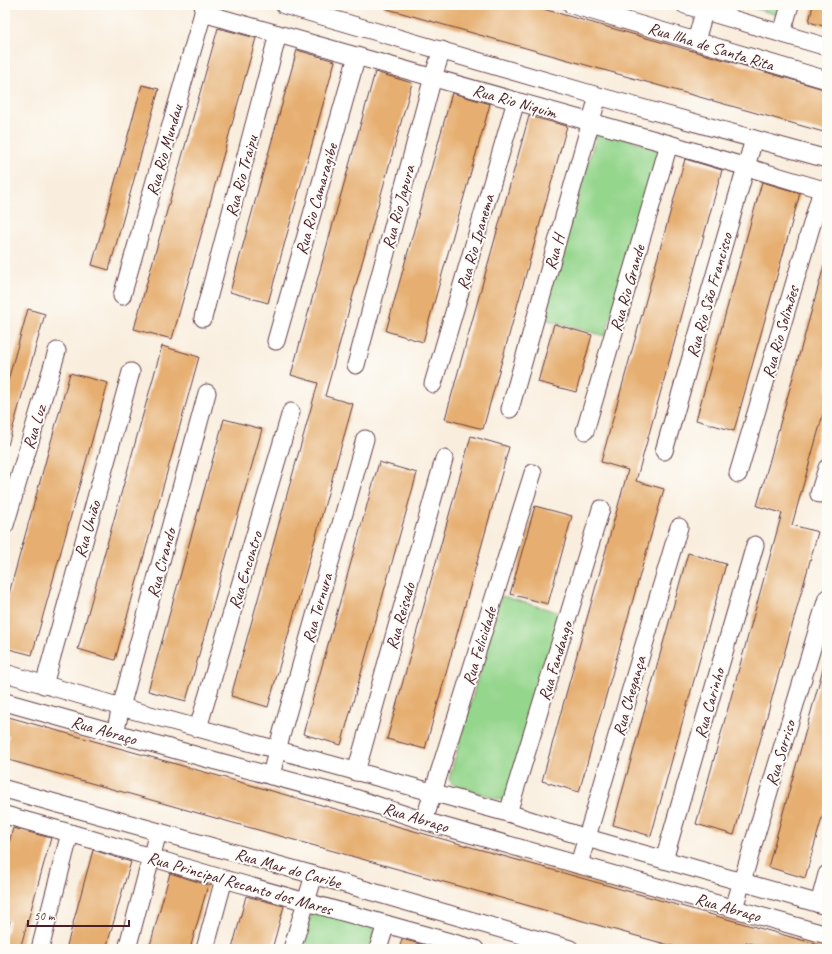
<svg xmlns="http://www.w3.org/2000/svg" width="832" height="954" font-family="Caveat,sans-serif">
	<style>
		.green { fill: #95d68d; stroke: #707a5c }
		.building { fill: #e6af71 }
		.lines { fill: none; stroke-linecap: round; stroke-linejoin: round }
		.minor-casing { stroke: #643e46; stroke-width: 19 }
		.minor { stroke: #fff; stroke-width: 17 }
		.labels { text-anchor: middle; stroke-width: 4; stroke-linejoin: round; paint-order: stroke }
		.street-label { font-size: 17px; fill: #4a1f2b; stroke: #fdfcf7 }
	</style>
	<rect width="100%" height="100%" fill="#fdfcf7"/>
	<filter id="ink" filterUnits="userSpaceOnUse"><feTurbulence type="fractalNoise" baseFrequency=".025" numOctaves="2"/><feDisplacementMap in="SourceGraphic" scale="8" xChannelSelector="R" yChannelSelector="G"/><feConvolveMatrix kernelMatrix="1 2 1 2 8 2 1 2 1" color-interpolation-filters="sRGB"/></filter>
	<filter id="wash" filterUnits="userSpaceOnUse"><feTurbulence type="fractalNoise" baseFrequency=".012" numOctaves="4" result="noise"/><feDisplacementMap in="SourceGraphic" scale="16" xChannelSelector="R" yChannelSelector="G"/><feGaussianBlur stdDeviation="0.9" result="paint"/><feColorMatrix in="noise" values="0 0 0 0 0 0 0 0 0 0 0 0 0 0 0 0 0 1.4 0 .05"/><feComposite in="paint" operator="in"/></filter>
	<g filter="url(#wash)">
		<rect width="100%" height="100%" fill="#f9eede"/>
		<g class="green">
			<polygon points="743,5 783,5 781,13 777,15"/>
			<polygon points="601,131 656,148 659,154 605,336 541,318 597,133"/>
			<polygon points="501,596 565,614 507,802 452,784 449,779"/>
			<polygon points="312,911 371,926 375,931 370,949 301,949"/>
		</g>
		<g id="blocks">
			<g class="building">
				<polygon points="385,5 529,5 721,59 827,90 827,133 384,8"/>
				<polygon points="813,5 827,5 827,27 809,22"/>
				<polygon points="218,28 256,38 172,339 134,329"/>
				<polygon points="297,50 335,61 268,303 230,292"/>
				<polygon points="375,72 412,83 325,396 353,404 268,707 231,696 318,383 291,375"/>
				<polygon points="142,85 159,89 109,270 92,265"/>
				<polygon points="452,93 490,104 423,342 386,331"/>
				<polygon points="529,116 567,126 483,429 445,419"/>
				<polygon points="685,159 722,170 636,481 664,489 579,792 542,781 628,470 601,462"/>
				<polygon points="762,182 800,193 734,431 696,420"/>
				<polygon points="824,266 827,266 827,400 792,525 818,532 734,835 696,824 782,513 757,506"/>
				<polygon points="28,309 45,314 8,445 5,445 5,391"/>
				<polygon points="554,324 592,335 576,392 538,382"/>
				<polygon points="162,346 199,357 115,660 78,649"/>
				<polygon points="70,373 108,383 32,655 5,648 5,608"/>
				<polygon points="224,419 262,429 186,701 148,691"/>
				<polygon points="471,436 509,447 425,749 387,739"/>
				<polygon points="379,462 417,473 341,745 303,734"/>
				<polygon points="535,506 572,516 548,604 510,594"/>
				<polygon points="688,553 726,564 651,836 613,825"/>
				<polygon points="824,665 827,666 827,800 805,878 768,867"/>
				<polygon points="5,716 823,946 823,949 770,949 746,942 744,949 683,949 5,759 5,751 9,735 5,734"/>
				<polygon points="13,828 51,838 20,949 5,949 5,938 10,921 5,920 5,858"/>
				<polygon points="93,850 131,862 124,885 106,949 66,949"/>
				<polygon points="170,873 208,885 190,949 149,949"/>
				<polygon points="246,896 284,906 272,949 232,949"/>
				<polygon points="402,939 438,949 399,949"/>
			</g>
		</g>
	</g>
	<g filter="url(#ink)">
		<use href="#blocks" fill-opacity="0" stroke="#643e46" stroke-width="1"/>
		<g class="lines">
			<g class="minor-casing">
				<g id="minor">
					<polyline points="284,5 598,96 827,159"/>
					<polyline points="572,5 696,41 827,80"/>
					<polyline points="685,5 827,47"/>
					<polyline points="203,13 669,144 827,191"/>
					<polyline points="782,33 790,5"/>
					<polyline points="696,41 706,5"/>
					<polyline points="122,296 203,13 204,5"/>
					<polyline points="203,318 278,34"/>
					<polyline points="276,341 357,56"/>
					<polyline points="356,365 433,77 442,50"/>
					<polyline points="433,384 516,101"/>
					<polyline points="510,409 598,96"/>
					<polyline points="585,431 669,144"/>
					<polyline points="664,451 754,139"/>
					<polyline points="738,474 822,190"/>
					<polyline points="819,494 827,468"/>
					<polyline points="5,525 57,351"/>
					<polyline points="5,673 121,707 508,813 587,838 827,906"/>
					<polyline points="44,685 131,372"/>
					<polyline points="5,702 205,758 358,799 424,821 827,935"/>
					<polyline points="198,728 291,412"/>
					<polyline points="115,733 121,707 207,393"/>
					<polyline points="356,772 444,459"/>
					<polyline points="271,776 277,750 365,439"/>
					<polyline points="5,789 314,875 570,949"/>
					<polyline points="508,813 601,509"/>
					<polyline points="5,815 70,833 224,879 475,949"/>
					<polyline points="424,821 533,473"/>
					<polyline points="664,860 755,545"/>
					<polyline points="579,864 679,527"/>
					<polyline points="819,904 827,874"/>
					<polyline points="734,908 827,598"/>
					<polyline points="40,949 70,833"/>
					<polyline points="127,949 158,832"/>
					<polyline points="205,949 224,879"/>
					<polyline points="292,949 314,875"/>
					<polyline points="378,949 386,924"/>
				</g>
			</g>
			<use href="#minor" class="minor"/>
		</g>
	</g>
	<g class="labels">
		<g class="street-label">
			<text transform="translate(711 46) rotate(17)" y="6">Rua llha de Santa Rita</text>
			<text transform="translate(515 101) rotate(16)" y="6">Rua Rio Niquim</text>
			<text transform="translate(164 150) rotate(-74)" y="6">Rua Rio Mundau</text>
			<text transform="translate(241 176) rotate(-75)" y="6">Rua Rio Traipu</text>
			<text transform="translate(316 199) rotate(-74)" y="6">Rua Rio Camaragibe</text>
			<text transform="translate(398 207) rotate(-75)" y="6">Rua Rio Japura</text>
			<text transform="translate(475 242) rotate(-74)" y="6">Rua Rio Ipanema</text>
			<text transform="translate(554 252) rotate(-74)" y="6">Rua H</text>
			<text transform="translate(627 288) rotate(-74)" y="6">Rua Rio Grande</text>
			<text transform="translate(709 295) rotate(-74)" y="6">Rua Rio São Francisco</text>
			<text transform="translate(780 332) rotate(-74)" y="6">Rua Rio Solimões</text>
			<text transform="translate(34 427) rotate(-73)" y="6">Rua Luz</text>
			<text transform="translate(87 529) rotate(-74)" y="6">Rua União</text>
			<text transform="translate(161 563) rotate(-75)" y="6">Rua Cirando</text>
			<text transform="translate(245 570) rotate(-73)" y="6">Rua Encontro</text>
			<text transform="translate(317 608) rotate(-74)" y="6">Rua Ternura</text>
			<text transform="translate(400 616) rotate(-74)" y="6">Rua Reisado</text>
			<text transform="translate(479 646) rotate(-73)" y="6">Rua Felicidade</text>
			<text transform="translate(555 661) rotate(-73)" y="6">Rua Fandango</text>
			<text transform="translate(629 696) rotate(-74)" y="6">Rua Chegança</text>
			<text transform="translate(709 703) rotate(-74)" y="6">Rua Carinho</text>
			<text transform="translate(104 730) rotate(16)" y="6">Rua Abraço</text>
			<text transform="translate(780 753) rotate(-73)" y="6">Rua Sorriso</text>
			<text transform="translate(416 817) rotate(17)" y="6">Rua Abraço</text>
			<text transform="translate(288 868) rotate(16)" y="6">Rua Mar do Caribe</text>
			<text transform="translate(240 883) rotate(16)" y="6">Rua Principal Recanto dos Mares</text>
			<text transform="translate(728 907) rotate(16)" y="6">Rua Abraço</text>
		</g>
	</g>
	<rect width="832" height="954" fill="none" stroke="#fdfcf7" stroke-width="20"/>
	<path d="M28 920v6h101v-6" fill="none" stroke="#4a1f2b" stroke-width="2"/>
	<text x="34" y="920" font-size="12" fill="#4a1f2b" stroke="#fdfcf7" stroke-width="3" paint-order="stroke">50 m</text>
</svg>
